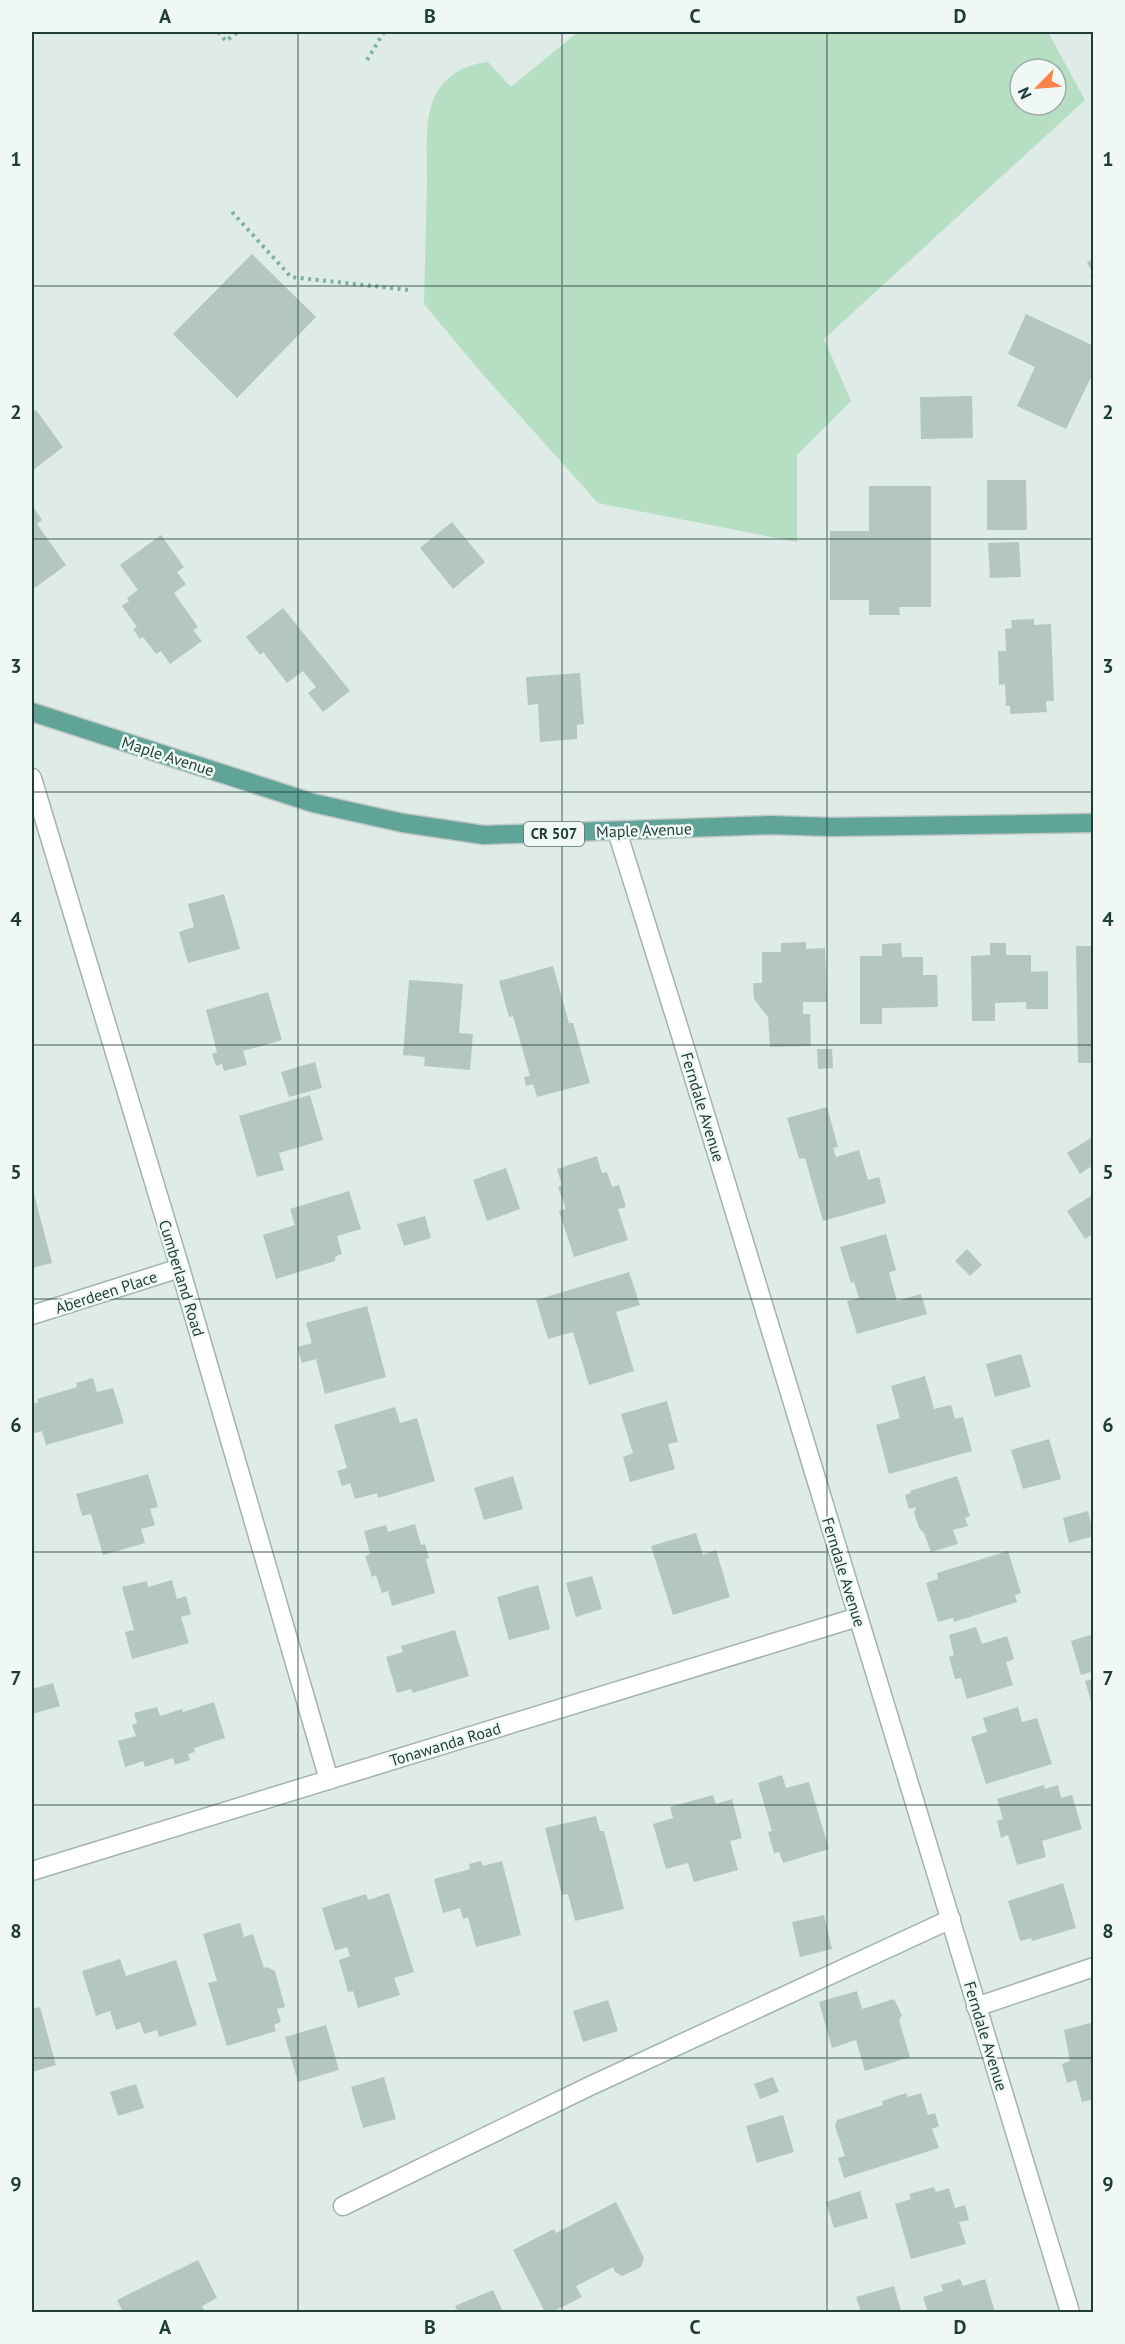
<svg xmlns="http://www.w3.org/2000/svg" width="1125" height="2344" font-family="'PT Sans',sans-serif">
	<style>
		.green { fill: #b5dec3; fill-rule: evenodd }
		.building { fill: #b4c6c0 }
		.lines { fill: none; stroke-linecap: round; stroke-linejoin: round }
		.minor-casing { stroke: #a2b3ae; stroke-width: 21 }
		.major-casing { stroke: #c0c8c7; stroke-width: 21 }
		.path { stroke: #7db1a4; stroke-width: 4; stroke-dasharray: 3 4.5; stroke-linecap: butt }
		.minor { stroke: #fff; stroke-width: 18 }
		.major { stroke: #60a497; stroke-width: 18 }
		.grid { fill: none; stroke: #1f3c36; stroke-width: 1.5; stroke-opacity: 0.55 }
		.labels { text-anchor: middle; stroke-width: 5; stroke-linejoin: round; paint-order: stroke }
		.shield { fill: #eff8f4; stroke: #5d746f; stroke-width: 1.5 }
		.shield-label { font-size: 15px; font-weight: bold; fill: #1f3c36 }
		.street-label { font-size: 16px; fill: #1f3c36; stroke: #eff8f4 }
		.neatline { fill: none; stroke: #1f3c36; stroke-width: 2 }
		.grid-label { font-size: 20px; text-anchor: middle; font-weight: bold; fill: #1f3c36 }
	</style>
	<rect width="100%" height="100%" fill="#dfebe6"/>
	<path class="green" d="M578,32H1048L1085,100L824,339L851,401L797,455V542L598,503L479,370L424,304C425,263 426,221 427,180C427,154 424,123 434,98C444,76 465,64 488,62L511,87ZM1020,69H1056V105H1020Z"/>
	<g class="building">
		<polygon points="252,254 316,317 237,398 173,334"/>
		<polygon points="1094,259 1094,284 1093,284 1090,275 1093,274 1087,262"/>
		<polygon points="1026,314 1094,346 1094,371 1066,429 1017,406 1035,367 1008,354"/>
		<polygon points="972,396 973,438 921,439 920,397"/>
		<polygon points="36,410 63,447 32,471 32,413"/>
		<polygon points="987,480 1026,480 1027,530 987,530"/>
		<polygon points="869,486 931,486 931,607 899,607 900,615 869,615 869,600 830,600 830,531 869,531"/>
		<polygon points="32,505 42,520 37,524 66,565 32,590"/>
		<polygon points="452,522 485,562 453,589 420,548"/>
		<polygon points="161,535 184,567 177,572 186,584 174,593 198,627 193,630 202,641 170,664 161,651 156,654 143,637 140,639 133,629 137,627 122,606 129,601 127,598 138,590 120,565"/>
		<polygon points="1019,542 1021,577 990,578 988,543"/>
		<polygon points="283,608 350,691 323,712 308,693 316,687 303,671 287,683 263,652 260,655 246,637"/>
		<polygon points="1034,619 1034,625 1051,624 1054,701 1046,701 1047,712 1010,714 1010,706 1006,706 1005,684 999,685 998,651 1006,651 1005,629 1012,628 1011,620"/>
		<polygon points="580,673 584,724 577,725 577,739 540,742 538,704 528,705 526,677"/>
		<polygon points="224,894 240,949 188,963 179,932 194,927 188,904"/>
		<polygon points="806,942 806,949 825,948 827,1002 803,1002 803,1014 810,1014 811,1046 770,1047 768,1017 754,999 753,983 762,983 762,952 781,952 781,943"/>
		<polygon points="901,943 902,957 923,957 923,975 937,975 938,1007 882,1008 882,1024 860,1024 860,956 882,956 882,944"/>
		<polygon points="990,943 1006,943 1006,955 1031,955 1031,972 1048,971 1048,1009 1026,1009 1026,1002 995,1003 995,1021 972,1021 971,956 990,955"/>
		<polygon points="1076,946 1094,946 1094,1063 1078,1063"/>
		<polygon points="553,966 569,1023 573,1023 590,1083 537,1097 533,1084 526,1086 524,1077 530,1076 513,1016 509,1017 499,981"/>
		<polygon points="409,980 463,984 459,1033 473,1034 470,1070 424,1066 425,1057 403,1055"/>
		<polygon points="268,992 282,1040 243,1051 247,1065 224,1071 222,1064 216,1066 212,1054 217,1052 206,1010"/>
		<polygon points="817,1049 832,1049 833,1068 818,1069"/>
		<polygon points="315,1062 322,1088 289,1097 281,1072"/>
		<polygon points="310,1095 323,1140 279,1153 284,1170 257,1177 239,1116"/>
		<polygon points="827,1107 838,1147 833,1148 836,1157 859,1150 868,1180 879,1177 886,1203 823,1221 805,1158 799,1159 787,1118"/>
		<polygon points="1094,1136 1094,1172 1090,1167 1080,1174 1067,1153"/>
		<polygon points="597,1156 602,1173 607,1172 612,1187 619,1185 626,1207 618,1209 628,1240 574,1257 559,1211 566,1209 558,1187 562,1185 557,1169"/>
		<polygon points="506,1168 520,1209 487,1221 473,1180"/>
		<polygon points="32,1186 52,1263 32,1268"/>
		<polygon points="349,1191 361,1229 337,1236 342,1254 335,1257 335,1261 276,1279 263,1235 295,1225 290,1209"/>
		<polygon points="1094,1194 1094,1233 1085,1239 1067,1211"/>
		<polygon points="425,1216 431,1238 404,1246 397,1224"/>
		<polygon points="886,1234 896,1270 889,1273 897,1301 921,1294 927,1314 857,1334 847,1301 859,1298 854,1282 851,1283 840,1247"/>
		<polygon points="967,1249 982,1265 970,1276 955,1261"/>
		<polygon points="629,1272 640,1305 616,1312 634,1371 589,1385 573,1332 548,1339 536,1300"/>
		<polygon points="367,1306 386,1377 325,1394 316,1359 302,1363 297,1347 312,1343 306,1323"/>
		<polygon points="1021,1354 1031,1387 995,1397 986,1364"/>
		<polygon points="925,1376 934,1409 951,1405 955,1419 963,1417 972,1451 889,1474 876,1425 900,1418 891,1386"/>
		<polygon points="93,1378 97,1392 113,1388 124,1423 46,1445 42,1431 32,1434 32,1404 38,1402 37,1399 77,1387 76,1383"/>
		<polygon points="667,1401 678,1442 668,1444 675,1469 630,1482 623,1457 633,1453 621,1414"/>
		<polygon points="395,1407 400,1423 417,1418 435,1481 378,1498 377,1493 355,1499 350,1483 342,1486 337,1471 347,1468 334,1425"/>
		<polygon points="1049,1439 1061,1479 1023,1489 1011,1450"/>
		<polygon points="148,1474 158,1507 150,1509 155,1525 141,1529 145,1543 103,1555 91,1514 82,1516 76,1494"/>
		<polygon points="513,1476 523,1509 484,1520 474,1488"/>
		<polygon points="957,1476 970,1516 965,1518 968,1526 953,1530 958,1544 931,1552 924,1533 919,1528 914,1513 916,1507 909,1509 905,1495 911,1493 910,1491"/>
		<polygon points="1088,1511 1094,1536 1069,1543 1063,1518"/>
		<polygon points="415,1524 421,1545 425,1544 429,1558 426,1559 435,1593 392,1606 388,1591 382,1593 376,1575 372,1577 365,1556 370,1554 364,1531 386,1525 388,1532"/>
		<polygon points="696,1533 703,1555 716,1550 730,1597 673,1615 651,1546"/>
		<polygon points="1008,1551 1021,1593 1015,1595 1017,1602 954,1622 953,1618 938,1622 926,1583 938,1579 937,1573"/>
		<polygon points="592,1576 602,1609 576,1617 566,1583"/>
		<polygon points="172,1580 177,1599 186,1596 191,1614 181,1617 189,1643 132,1659 125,1632 134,1630 122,1587 147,1581 148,1587"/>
		<polygon points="538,1585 550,1629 509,1640 497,1597"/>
		<polygon points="976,1627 982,1644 1007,1636 1014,1659 1006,1662 1013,1685 967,1699 961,1678 955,1679 949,1657 954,1655 949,1635"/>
		<polygon points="455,1630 469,1676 413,1693 411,1689 397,1693 386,1657 403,1652 401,1646"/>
		<polygon points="1094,1634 1094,1671 1081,1675 1071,1641"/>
		<polygon points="1094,1679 1094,1707 1093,1708 1085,1681"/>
		<polygon points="53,1683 60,1706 32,1714 32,1689"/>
		<polygon points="214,1702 225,1738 194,1748 195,1752 188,1754 190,1760 175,1765 173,1758 145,1767 143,1761 125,1767 118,1741 136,1736 132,1725 137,1723 134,1713 157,1707 160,1716 182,1709 183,1712"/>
		<polygon points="1018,1707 1022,1722 1037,1718 1052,1764 986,1784 971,1737 987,1732 983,1718"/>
		<polygon points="782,1775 786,1788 809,1782 829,1849 783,1863 779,1852 774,1853 768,1832 772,1831 758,1783"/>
		<polygon points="1044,1785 1045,1789 1058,1785 1061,1798 1072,1795 1082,1829 1042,1841 1046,1857 1017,1865 1008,1835 1001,1838 997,1821 1003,1819 997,1799"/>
		<polygon points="713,1795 716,1804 732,1799 742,1838 730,1841 738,1870 694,1882 688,1863 666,1869 653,1824 673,1818 670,1807"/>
		<polygon points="596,1816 600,1831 604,1831 624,1909 575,1921 568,1894 562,1895 545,1828"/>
		<polygon points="481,1861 483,1866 502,1861 521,1935 476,1947 468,1917 463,1919 460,1908 443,1913 434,1879 470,1869 469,1864"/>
		<polygon points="1063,1883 1076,1928 1032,1941 1031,1938 1020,1941 1008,1901"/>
		<polygon points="389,1893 414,1972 394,1978 400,1995 358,2008 353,1991 348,1992 339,1960 350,1956 347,1947 335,1951 322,1908 366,1894 368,1900"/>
		<polygon points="824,1915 832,1949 800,1957 792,1922"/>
		<polygon points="240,1923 244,1937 253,1934 264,1968 267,1967 275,1971 285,2007 277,2009 281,2022 274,2025 276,2031 227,2046 208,1983 217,1981 203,1934"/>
		<polygon points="120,1959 126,1976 176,1960 197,2025 159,2037 157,2030 144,2034 140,2022 116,2030 110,2011 96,2016 82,1971"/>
		<polygon points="857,1991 862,2009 894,1999 902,2015 899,2020 910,2057 865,2071 856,2040 832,2048 819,2002"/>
		<polygon points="608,2000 618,2031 583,2042 573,2011"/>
		<polygon points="40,2007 56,2065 32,2072 32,2009"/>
		<polygon points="1090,2023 1094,2033 1094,2099 1082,2102 1076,2080 1067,2083 1062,2064 1070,2061 1064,2030"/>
		<polygon points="326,2025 339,2070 298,2082 285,2037"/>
		<polygon points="384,2077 396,2119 363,2128 351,2087"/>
		<polygon points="773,2077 779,2092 760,2099 754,2084"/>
		<polygon points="136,2084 144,2108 118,2116 110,2092"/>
		<polygon points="906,2093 908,2097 921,2093 928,2115 935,2113 939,2126 932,2129 939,2148 844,2178 838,2158 845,2156 835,2126 837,2120 883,2105 882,2101"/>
		<polygon points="783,2115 794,2152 757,2163 746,2126"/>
		<polygon points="934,2187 936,2192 949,2188 955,2208 965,2205 969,2220 959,2222 966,2244 911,2259 895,2204 911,2199 909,2194"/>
		<polygon points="860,2191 868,2218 834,2228 826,2202"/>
		<polygon points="616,2202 644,2258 641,2267 622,2276 615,2272 613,2267 576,2286 582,2297 552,2312 545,2312 513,2250 554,2229 556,2233"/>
		<polygon points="198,2260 217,2298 202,2306 205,2312 123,2312 117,2300"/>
		<polygon points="960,2279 963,2286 985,2279 995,2312 928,2312 923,2297 943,2291 941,2285"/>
		<polygon points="894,2286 901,2311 861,2312 856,2297"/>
		<polygon points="493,2290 503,2312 458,2312 455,2306"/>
	</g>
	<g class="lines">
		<g class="minor-casing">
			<g id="minor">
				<polyline points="32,778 180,1268 329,1780"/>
				<polyline points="617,831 680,1032 1070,2312"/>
				<polyline points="32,1315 180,1268"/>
				<polyline points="32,1871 858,1617"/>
				<polyline points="976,2007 1094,1967"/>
				<polyline points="343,2206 590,2086 951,1919"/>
			</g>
		</g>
		<g class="major-casing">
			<polyline id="major" points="32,712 313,803 403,823 484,835 770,825 831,827 1094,823"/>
		</g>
		<g class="path">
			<polyline points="218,32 226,41 238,32"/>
			<polyline points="367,60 384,32"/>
			<polyline points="232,212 291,277 409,290"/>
		</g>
		<use href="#minor" class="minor"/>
		<use href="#major" class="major"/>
	</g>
	<path class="grid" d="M298,32V2312M562,32V2312M827,32V2312M32,286H1094M32,539H1094M32,792H1094M32,1045H1094M32,1299H1094M32,1552H1094M32,1805H1094M32,2058H1094"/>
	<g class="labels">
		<rect class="shield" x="524" y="822" width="60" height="24" rx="4.5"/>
		<g class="shield-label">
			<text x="554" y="839">CR 507</text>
		</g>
		<g class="street-label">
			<text transform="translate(168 756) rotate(18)" y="6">Maple Avenue</text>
			<text transform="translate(644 830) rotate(-2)" y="6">Maple Avenue</text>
			<text transform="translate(703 1107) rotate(73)" y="6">Ferndale Avenue</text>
			<text transform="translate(182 1278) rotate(73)" y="6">Cumberland Road</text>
			<text transform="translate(106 1292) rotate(-18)" y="6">Aberdeen Place</text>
			<text transform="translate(844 1572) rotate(73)" y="6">Ferndale Avenue</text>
			<text transform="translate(445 1744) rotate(-17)" y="6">Tonawanda Road</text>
			<text transform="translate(986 2036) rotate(73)" y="6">Ferndale Avenue</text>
		</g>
	</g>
	<rect width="1125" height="2344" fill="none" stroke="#eff8f4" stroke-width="66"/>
	<g transform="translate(1038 87) rotate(245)"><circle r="28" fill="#eff8f4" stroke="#9cada8" stroke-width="1.5"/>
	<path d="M0-4.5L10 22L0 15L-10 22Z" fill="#fc824c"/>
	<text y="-9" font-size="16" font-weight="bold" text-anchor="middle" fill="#1f3c36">N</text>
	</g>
	<rect x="33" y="33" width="1059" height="2278" class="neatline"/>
	<g class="grid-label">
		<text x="165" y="23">A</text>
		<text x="430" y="23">B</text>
		<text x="695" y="23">C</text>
		<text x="960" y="23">D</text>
		<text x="16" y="166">1</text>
		<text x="1108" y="166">1</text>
		<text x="16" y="419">2</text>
		<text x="1108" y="419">2</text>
		<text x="16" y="673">3</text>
		<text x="1108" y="673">3</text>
		<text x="16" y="926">4</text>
		<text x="1108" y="926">4</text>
		<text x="16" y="1179">5</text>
		<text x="1108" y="1179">5</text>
		<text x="16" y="1432">6</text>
		<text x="1108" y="1432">6</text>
		<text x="16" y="1685">7</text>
		<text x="1108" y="1685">7</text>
		<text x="16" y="1938">8</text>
		<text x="1108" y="1938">8</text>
		<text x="16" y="2191">9</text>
		<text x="1108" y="2191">9</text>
		<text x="165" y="2334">A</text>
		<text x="430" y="2334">B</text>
		<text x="695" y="2334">C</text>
		<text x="960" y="2334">D</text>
	</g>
</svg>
